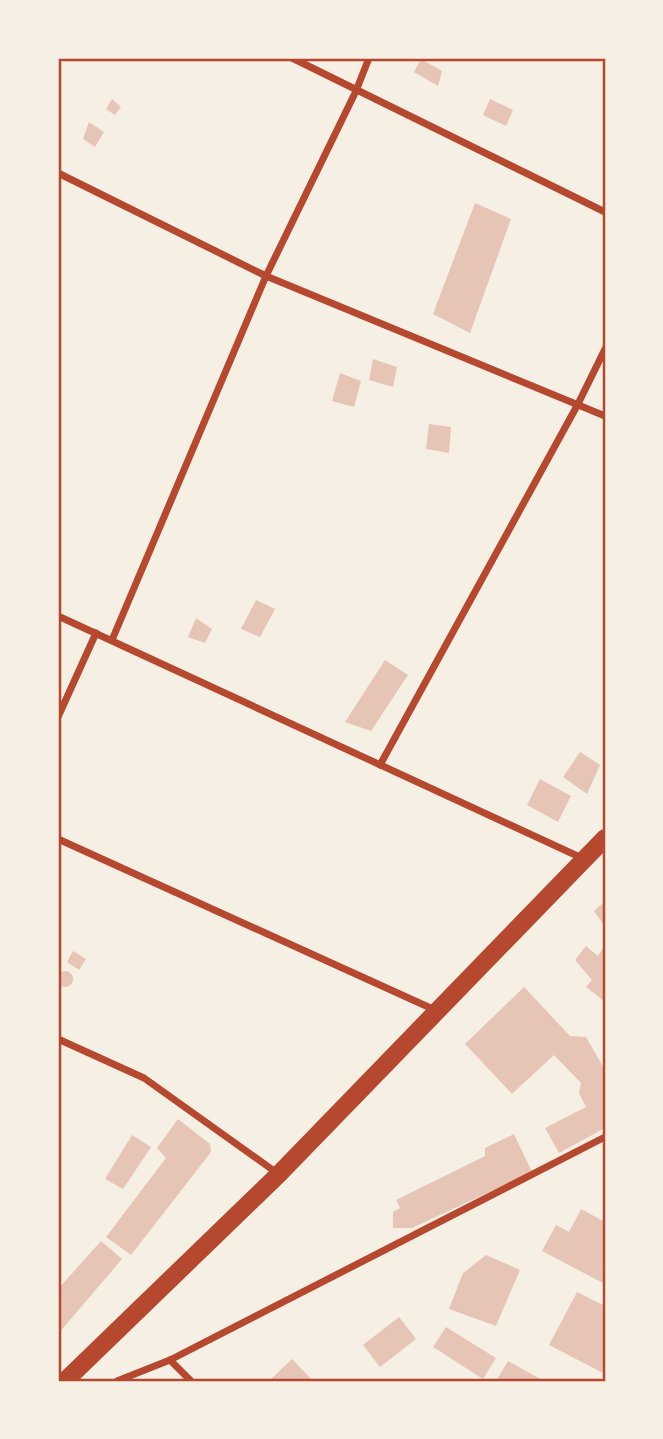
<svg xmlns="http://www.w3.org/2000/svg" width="663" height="1439" font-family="'DM Sans',sans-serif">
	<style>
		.building { fill: #e6c5b7 }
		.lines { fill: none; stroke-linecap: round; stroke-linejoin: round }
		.minor { stroke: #b5482f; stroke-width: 7 }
		.primary { stroke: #b5482f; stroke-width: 18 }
		.neatline { fill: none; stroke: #b5482f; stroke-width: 2.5 }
	</style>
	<rect width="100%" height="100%" fill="#f6efe4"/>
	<g class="building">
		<polygon points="421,59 442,71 438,86 414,72"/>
		<polygon points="112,99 121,107 115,115 106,109"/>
		<polygon points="490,99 513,110 506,126 483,115"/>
		<polygon points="89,122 104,132 95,147 83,139"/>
		<polygon points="475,203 511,219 470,333 433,314"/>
		<polygon points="373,359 397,367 393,387 369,380"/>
		<polygon points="340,373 361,381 354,407 332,401"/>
		<polygon points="429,424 451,427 449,453 426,449"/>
		<polygon points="256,600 275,609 260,637 241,629"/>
		<polygon points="196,618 212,629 205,643 188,637"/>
		<polygon points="385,660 408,675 371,731 345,722"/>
		<polygon points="580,752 600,765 587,794 563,777"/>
		<polygon points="540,779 571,796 558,822 527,805"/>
		<polygon points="605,901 605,927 594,911"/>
		<polygon points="605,945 605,1002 586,987 592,980 575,960 586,946 598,956"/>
		<polygon points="73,951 86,959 79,970 67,962"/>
		<circle cx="65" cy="979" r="8"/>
		<polygon points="524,987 570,1036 586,1037 605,1070 605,1128 559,1153 545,1128 586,1107 579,1093 581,1083 554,1055 512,1094 465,1044"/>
		<polygon points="178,1119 210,1144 211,1152 131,1255 106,1237 166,1158 157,1148"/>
		<polygon points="514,1134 532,1172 412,1228 393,1228 393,1212 400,1208 396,1200 485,1156 485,1148"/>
		<polygon points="132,1135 151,1147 123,1189 105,1179"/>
		<polygon points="581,1209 605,1222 605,1284 542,1251 556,1225 569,1232"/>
		<polygon points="101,1241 122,1259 58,1334 58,1289"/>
		<polygon points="486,1255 520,1270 496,1326 449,1309 463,1273"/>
		<polygon points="577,1292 605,1306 605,1369 603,1373 549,1345"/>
		<polygon points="399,1317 416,1339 380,1367 363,1345"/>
		<polygon points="446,1327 496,1358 483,1379 433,1347"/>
		<polygon points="292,1359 313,1381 269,1381"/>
		<polygon points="508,1361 544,1381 496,1381"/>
	</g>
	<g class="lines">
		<g class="minor">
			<polyline points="292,58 605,212"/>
			<polyline points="58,173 266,276 605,416"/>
			<polyline points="58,616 584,859"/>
			<polyline points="112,640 266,276 356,91 369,58"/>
			<polyline points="58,717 96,633"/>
			<polyline points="380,765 578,404 605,349"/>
			<polyline points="58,839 435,1010"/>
			<polyline points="58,1039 144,1078 277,1173"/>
			<polyline points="170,1360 191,1381"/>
			<polyline points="117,1381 170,1360 605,1137"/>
		</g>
		<polyline class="primary" points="65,1381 279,1174 605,838"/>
	</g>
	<rect width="663" height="1439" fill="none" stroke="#f6efe4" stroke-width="119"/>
	<rect x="60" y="60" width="544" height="1320" class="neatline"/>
</svg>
